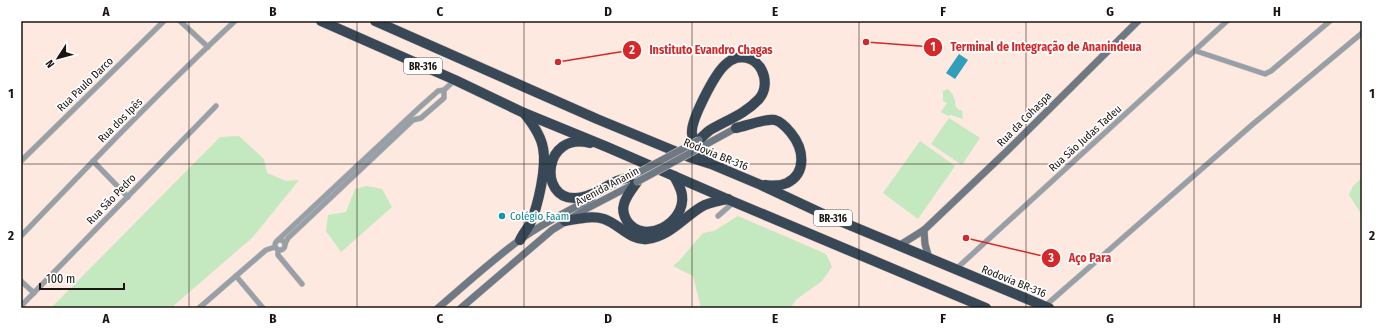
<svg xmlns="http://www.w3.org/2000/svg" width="1383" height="329" font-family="'Fira Sans Condensed',sans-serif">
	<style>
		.green { fill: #c4e8bf }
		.water { fill: #329ebc }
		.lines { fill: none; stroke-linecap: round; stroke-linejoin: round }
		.street-casing { stroke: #d9c7be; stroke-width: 6 }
		.secondary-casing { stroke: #d9c7be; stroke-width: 8 }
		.highway-casing { stroke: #d9c7be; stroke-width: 11 }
		.street { stroke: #979fa7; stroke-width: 5 }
		.secondary { stroke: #6e7984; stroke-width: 7 }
		.highway { stroke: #384856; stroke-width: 10 }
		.secondary-bridge-casing { stroke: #d9c7be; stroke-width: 8; stroke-linecap: butt }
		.secondary-bridge { stroke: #6e7984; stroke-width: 7 }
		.grid { fill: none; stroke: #1c1410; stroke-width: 1; stroke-opacity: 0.55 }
		.culture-dot { fill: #0f9aa8; stroke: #fff; stroke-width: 1.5 }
		.labels { text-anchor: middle; stroke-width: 3.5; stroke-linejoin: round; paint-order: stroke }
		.shield { fill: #fff; stroke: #605a58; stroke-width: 1 }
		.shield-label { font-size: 10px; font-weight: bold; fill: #1c1410 }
		.street-label { font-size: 11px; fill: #1c1410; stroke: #fff }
		.culture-label { font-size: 11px; fill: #0d838f; stroke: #fff; text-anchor: start }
		.leader { fill: none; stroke: #d62828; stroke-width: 1.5 }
		.callout-dot { fill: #d62828; stroke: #fff; stroke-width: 1.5 }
		.mark-label { font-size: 12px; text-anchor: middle; font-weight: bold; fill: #fff }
		.callout-label { font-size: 12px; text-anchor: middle; font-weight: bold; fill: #d62828; stroke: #fff; stroke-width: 3.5; stroke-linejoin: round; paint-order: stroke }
		.neatline { fill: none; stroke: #1c1410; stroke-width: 1.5 }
		.grid-label { font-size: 13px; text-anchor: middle; font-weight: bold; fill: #1c1410 }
	</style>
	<rect width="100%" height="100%" fill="#fde9df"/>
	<g class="green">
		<path d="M948,89C952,93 957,101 955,106L959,110H962L963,119L951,115L948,116L941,112L942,110L947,103L943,101V91Z"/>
		<polygon points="949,118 980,138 962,165 931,144"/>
		<polygon points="239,136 264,159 267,173 286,181 299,180 253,237 171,308 51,308 220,137"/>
		<polygon points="920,141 955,166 918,219 883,193"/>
		<polygon points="1362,178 1362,215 1349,195 1353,186"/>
		<polygon points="367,186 382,189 392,207 341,252 326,231 328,215 346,212 355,189"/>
		<polygon points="738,216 826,254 832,267 822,281 797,299 790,308 701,308 693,276 673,266 679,261 703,233 714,231"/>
	</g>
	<polygon class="water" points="959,54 968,60 955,79 946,73"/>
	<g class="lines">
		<g class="street-casing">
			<g id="street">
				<polyline points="180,21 208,47"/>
				<polyline points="1196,51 1265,74 1271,71 1330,21"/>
				<polyline points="21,161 164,21"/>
				<polyline points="93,161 128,197"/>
				<polyline points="718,216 734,202"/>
				<path d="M21,236C91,163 161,90 235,21"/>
				<circle cx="280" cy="245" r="5"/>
				<polyline points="278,240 420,107 438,91 444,90 455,80"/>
				<polyline points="285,244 288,238 413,120 421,118 444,98 444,90"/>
				<polyline points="278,250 278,255 302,284"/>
				<polyline points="956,269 1227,21"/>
				<polyline points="236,276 263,308"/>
				<polyline points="21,281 34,293"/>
				<polyline points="21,306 216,106"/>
				<polyline points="1045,306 1253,124 1362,33"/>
				<polyline points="199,308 266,250 275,247"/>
			</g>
		</g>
		<g class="secondary-casing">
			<g id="secondary">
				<polyline points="703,146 736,128"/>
				<polyline points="924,230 925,244 929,258"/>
				<polyline points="900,245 924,230 1006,152 1138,21"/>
				<path d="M438,308C465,285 492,260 521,239C543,223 568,211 592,198"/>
				<polyline points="461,308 552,230 586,209 634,184"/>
			</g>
		</g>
		<g class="highway-casing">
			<g id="highway">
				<polyline points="321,21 455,80 524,113 607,147 734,202 986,308"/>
				<polyline points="375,21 597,119 689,157 711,164 761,185 823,214 1049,308"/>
				<path d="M736,128C746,126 766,118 775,120C782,122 787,128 791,133C804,149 807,173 787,183C780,186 772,186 765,185"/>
				<path d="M699,140C702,137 706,133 710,130C727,120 745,114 759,99C773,83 760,52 736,58C733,59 729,61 726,64C715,73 690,121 692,134C694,146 702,155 709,162"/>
				<path d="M590,143C543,131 538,199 575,198C590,198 604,187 617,181C622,179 627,178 632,176"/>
				<path d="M637,182C632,189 626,196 624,204C622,210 624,216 627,221C644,246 686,223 682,195C681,188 677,182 674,176"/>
				<path d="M565,221C578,219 591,215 604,219C619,224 631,241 647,239C670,236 683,218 701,207C709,202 719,201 728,199"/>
				<path d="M520,240C523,234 527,229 530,224C538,206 547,167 543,148C541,135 532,123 524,113"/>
			</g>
		</g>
		<use href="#street" class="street"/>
		<use href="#secondary" class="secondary"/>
		<use href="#highway" class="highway"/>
		<g class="secondary-bridge-casing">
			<g id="secondary-bridge">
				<polyline points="632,176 699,140"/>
				<polyline points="637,182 703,146"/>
			</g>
		</g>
		<use href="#secondary-bridge" class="secondary-bridge"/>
	</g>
	<path class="grid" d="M189,21V308M357,21V308M524,21V308M692,21V308M859,21V308M1026,21V308M1194,21V308M21,164H1362"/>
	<circle class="culture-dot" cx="502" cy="216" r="4"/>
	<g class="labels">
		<g class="shield">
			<rect x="404" y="58" width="38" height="16" rx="3"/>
			<rect x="814" y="210" width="38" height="16" rx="3"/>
		</g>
		<g class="shield-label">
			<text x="423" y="70">BR-316</text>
			<text x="833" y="222">BR-316</text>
		</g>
		<g class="street-label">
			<text transform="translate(85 84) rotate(-44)" y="4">Rua Paulo Darco</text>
			<text transform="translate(1024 119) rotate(-45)" y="4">Rua da Cohaspa</text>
			<text transform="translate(120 120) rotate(-45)" y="4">Rua dos Ipês</text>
			<text transform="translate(1085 138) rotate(-42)" y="4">Rua São Judas Tadeu</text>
			<text transform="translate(716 154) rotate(22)" y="4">Rodovia BR-316</text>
			<text transform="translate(607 186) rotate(-28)" y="4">Avenida Ananin</text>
			<text transform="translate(111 199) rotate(-46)" y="4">Rua São Pedro</text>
			<text transform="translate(1014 281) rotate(22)" y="4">Rodovia BR-316</text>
		</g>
		<g class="culture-label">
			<text x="510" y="220">Colégio Faam</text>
		</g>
	</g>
	<path class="leader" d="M866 42L933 47M558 62L632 50M966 238L1051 258"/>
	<g class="callout-dot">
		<circle cx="866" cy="42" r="4"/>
		<circle cx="558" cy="62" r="4"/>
		<circle cx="966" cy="238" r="4"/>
		<circle cx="933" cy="47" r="10"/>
		<circle cx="632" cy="50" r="10"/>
		<circle cx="1051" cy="258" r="10"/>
	</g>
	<g class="mark-label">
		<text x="933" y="51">1</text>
		<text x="632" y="54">2</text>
		<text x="1051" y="262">3</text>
	</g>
	<g class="callout-label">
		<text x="1046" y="51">Terminal de Integração de Ananindeua</text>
		<text x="711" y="54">Instituto Evandro Chagas</text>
		<text x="1090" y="262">Aço Para</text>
	</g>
	<rect width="1383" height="329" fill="none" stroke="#ffffff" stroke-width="44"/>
	<g transform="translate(58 58) rotate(234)" stroke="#ffffff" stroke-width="3" paint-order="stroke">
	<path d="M0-3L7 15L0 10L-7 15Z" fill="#1c1410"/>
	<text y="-6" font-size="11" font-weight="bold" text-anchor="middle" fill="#1c1410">N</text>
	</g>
	<path d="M40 283v6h84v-6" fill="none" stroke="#1c1410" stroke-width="2"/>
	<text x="46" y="283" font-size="12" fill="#1c1410" stroke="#ffffff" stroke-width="3" paint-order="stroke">100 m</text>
	<rect x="22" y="22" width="1339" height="285" class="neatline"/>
	<g class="grid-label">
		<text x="106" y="16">A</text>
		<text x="273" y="16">B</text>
		<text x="440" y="16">C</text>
		<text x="608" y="16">D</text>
		<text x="775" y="16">E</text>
		<text x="943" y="16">F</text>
		<text x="1110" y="16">G</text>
		<text x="1277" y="16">H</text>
		<text x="11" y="98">1</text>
		<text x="1372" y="98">1</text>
		<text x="11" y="240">2</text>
		<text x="1372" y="240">2</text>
		<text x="106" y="323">A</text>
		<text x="273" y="323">B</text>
		<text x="440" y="323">C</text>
		<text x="608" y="323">D</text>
		<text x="775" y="323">E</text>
		<text x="943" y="323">F</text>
		<text x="1110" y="323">G</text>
		<text x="1277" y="323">H</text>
	</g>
</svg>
